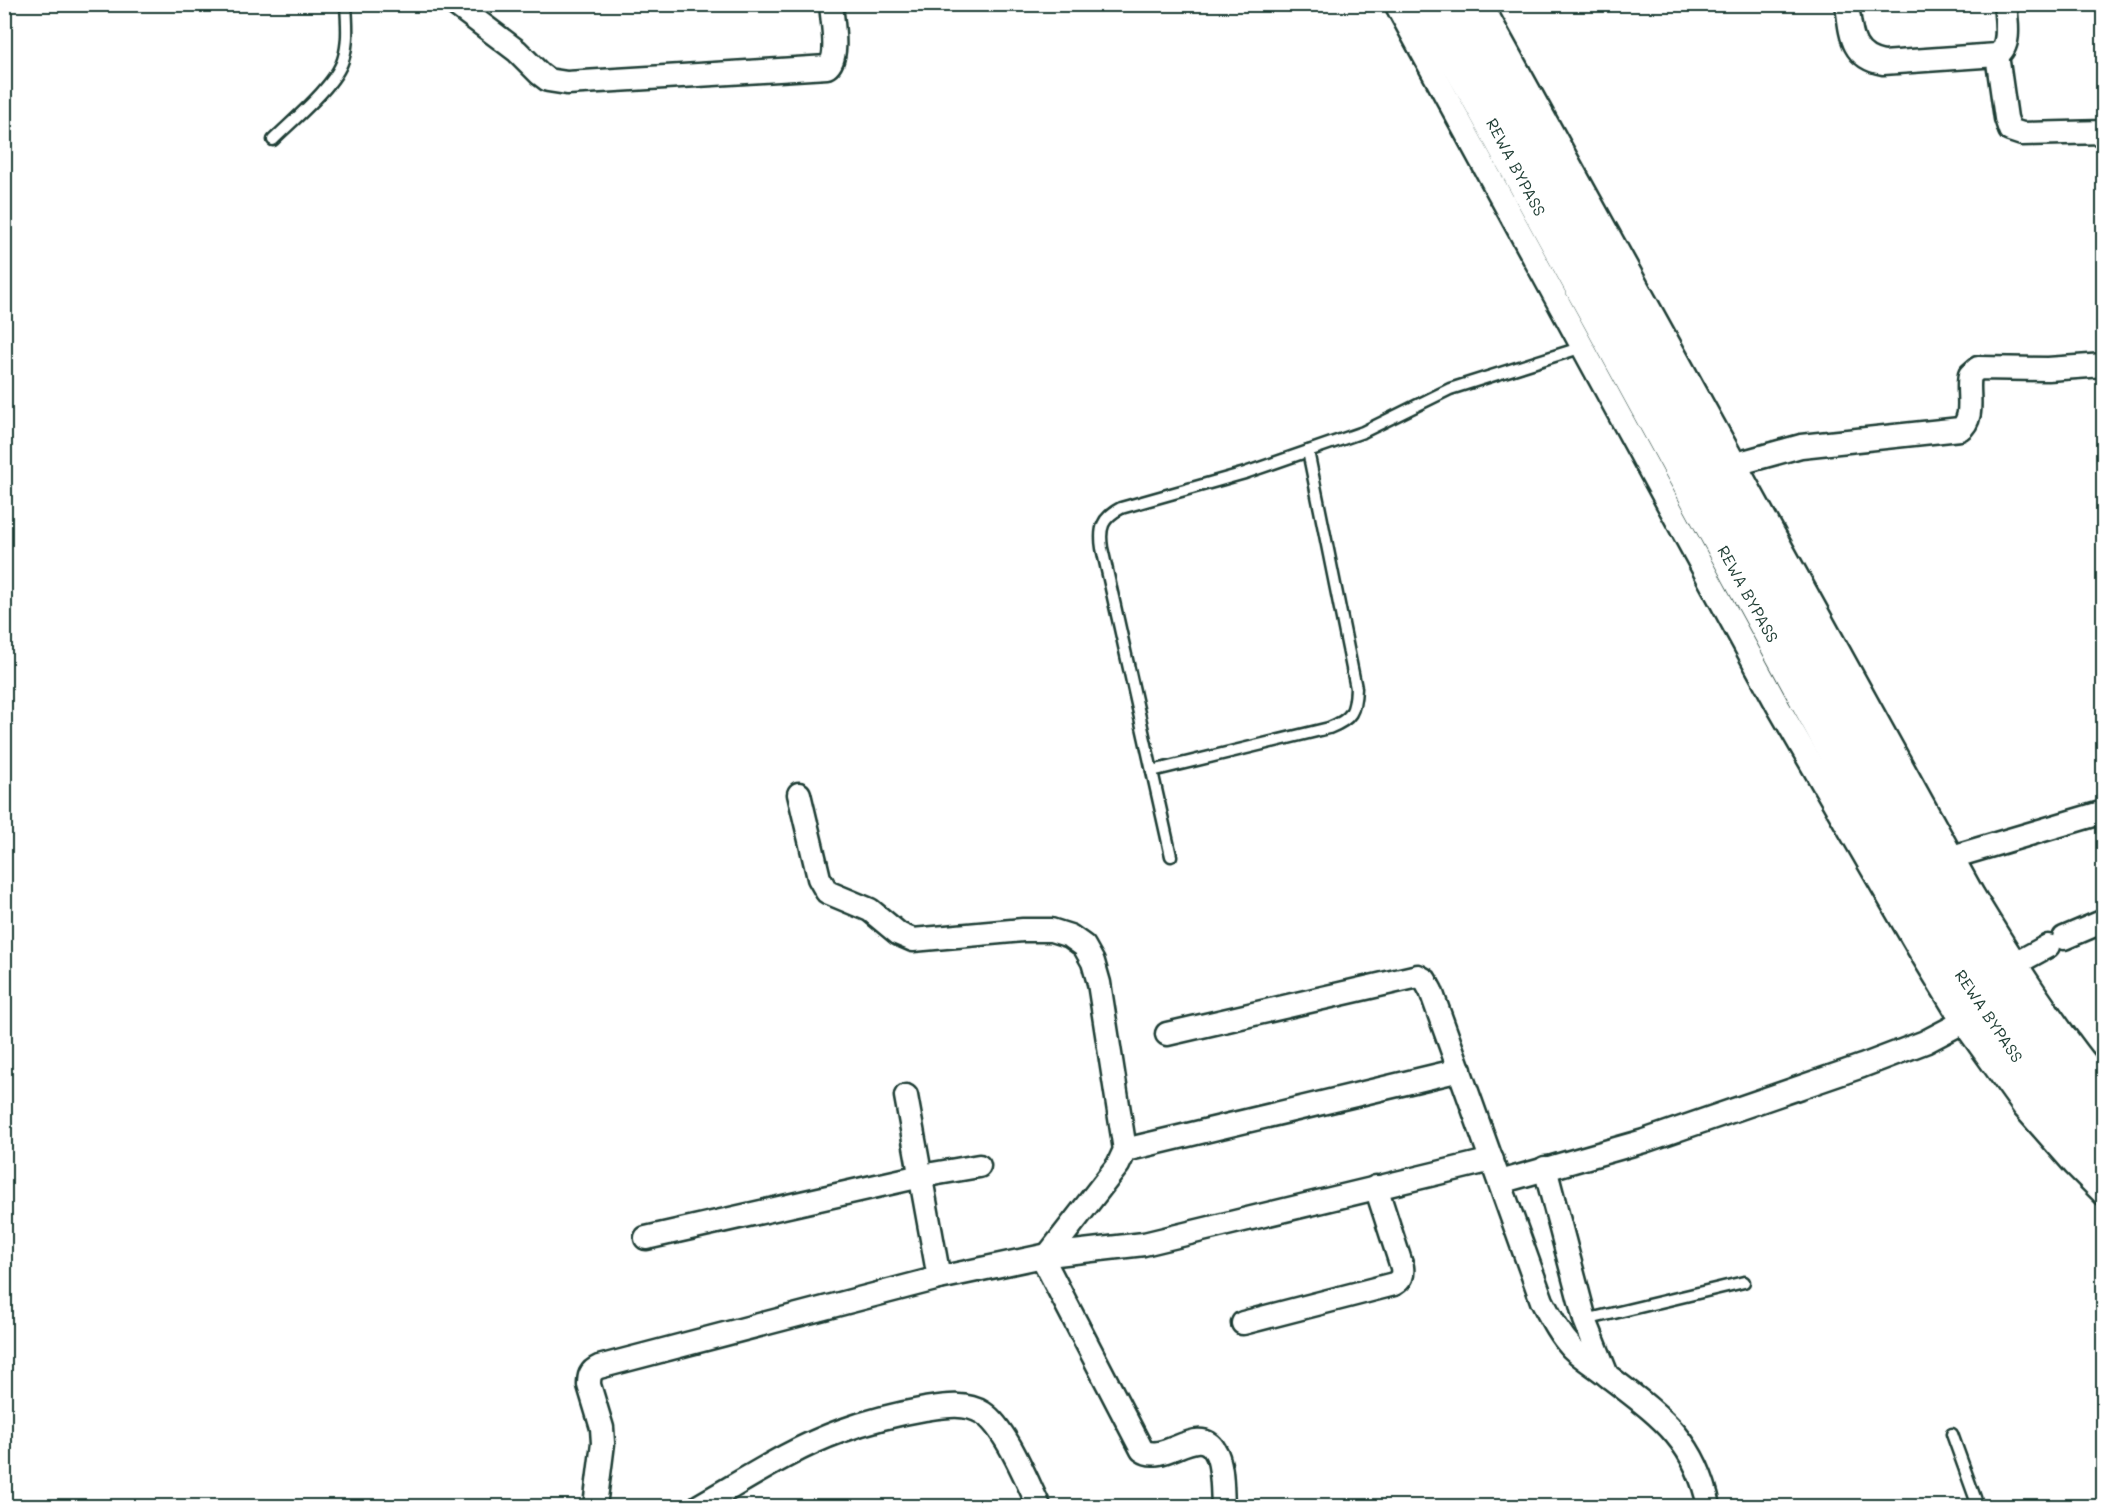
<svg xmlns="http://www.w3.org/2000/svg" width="2108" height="1511" font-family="Mali,sans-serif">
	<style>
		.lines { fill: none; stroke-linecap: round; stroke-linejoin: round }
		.service-casing { stroke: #1f3d34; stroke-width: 15 }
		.minor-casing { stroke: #1f3d34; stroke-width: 27 }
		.trunk-casing { stroke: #1f3d34; stroke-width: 38 }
		.service { stroke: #fff; stroke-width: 10 }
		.minor { stroke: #fff; stroke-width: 22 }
		.trunk { stroke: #fff; stroke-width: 33 }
		.labels { text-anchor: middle; stroke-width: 5; stroke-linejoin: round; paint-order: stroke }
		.street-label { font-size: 16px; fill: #1f3d34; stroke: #fff }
	</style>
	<rect width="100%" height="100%" fill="#fff"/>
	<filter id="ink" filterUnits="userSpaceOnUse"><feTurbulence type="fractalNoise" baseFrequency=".0167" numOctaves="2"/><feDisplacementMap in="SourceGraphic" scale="12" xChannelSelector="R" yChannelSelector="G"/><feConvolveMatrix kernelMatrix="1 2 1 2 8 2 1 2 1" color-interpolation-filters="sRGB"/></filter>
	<g filter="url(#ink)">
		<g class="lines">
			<g class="service-casing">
				<g id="service">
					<path d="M273,140C293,120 335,86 343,60C349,42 347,23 346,4"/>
					<path d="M1152,771L1329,728C1352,719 1355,712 1356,688L1308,451"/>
					<path d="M1171,856L1102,548C1099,528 1102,518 1121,508L1245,473L1363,432L1450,389L1583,347"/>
					<polyline points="1585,1320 1744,1282"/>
					<polyline points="1952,1434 1978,1506"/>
				</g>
			</g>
			<g class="minor-casing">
				<g id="minor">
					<path d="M455,4L517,51L540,74L548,80L567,83L827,67C840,58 832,20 831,4"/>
					<polyline points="1396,4 1778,706 1921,953 1963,1022 2024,1107 2075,1165 2104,1194"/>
					<path d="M1481,4L1973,895C2013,961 2054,1026 2104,1086"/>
					<path d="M1847,4C1851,32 1850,57 1883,63L1997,55C2012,46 2006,19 2005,4"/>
					<polyline points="1997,55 2006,118 2010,130 2022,134 2104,132"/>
					<path d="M1736,464L1801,446L1960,429C1976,418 1966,391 1970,375L1978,368L2048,369L2104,365"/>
					<polyline points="799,794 819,878 827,892 870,910 899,934 913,940 1023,930 1051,930 1070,936 1084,946 1093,962 1099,983 1125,1150 1118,1165 1048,1255"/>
					<polyline points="1952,857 2104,812"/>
					<polyline points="2064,938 2104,921"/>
					<polyline points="2015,964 2048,946"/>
					<path d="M1167,1034L1418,976L1425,980L1431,991L1542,1301C1551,1318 1559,1334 1572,1348C1583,1359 1596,1366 1608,1376C1660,1416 1695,1439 1709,1506"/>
					<polyline points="906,1096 939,1278"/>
					<polyline points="1125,1150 1460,1070"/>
					<polyline points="1545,1168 1585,1320 1607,1375"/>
					<polyline points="1500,1182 1644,1141 1862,1066 1925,1042 1963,1022"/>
					<polyline points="646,1238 921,1176 979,1166"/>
					<path d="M1042,1257L1142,1450C1163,1466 1199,1422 1215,1451C1223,1463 1222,1492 1223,1506"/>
					<path d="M1243,1323L1394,1284C1402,1279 1403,1275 1402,1267L1376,1187"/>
					<path d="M595,1506L603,1443L602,1428L589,1385C589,1376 590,1371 599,1367L939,1278L1048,1255L1144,1244L1492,1160"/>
					<path d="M699,1506C745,1480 791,1449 841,1431C868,1421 896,1414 925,1409C944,1406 966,1402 983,1413C1006,1428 1027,1482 1039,1506"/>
				</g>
			</g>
			<g class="trunk-casing">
				<g id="trunk">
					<path d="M1425,4L1478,97L1896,863C1958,970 2016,1073 2104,1162"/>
					<polyline points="1456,4 1964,921 2014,1004 2104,1118"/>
				</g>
			</g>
			<use href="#service" class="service"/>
			<use href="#minor" class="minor"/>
			<use href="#trunk" class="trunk"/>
		</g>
	</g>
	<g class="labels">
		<g class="street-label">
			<text transform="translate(1516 167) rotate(62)" y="6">REWA BYPASS</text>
			<text transform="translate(1748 594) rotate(61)" y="6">REWA BYPASS</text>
			<text transform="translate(1989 1016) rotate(56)" y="6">REWA BYPASS</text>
		</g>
	</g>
	<rect width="2108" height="1511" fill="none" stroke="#fff" stroke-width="24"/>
	<rect x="12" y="12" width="2084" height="1487" fill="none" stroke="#1f3d34" stroke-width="2" filter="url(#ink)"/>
</svg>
